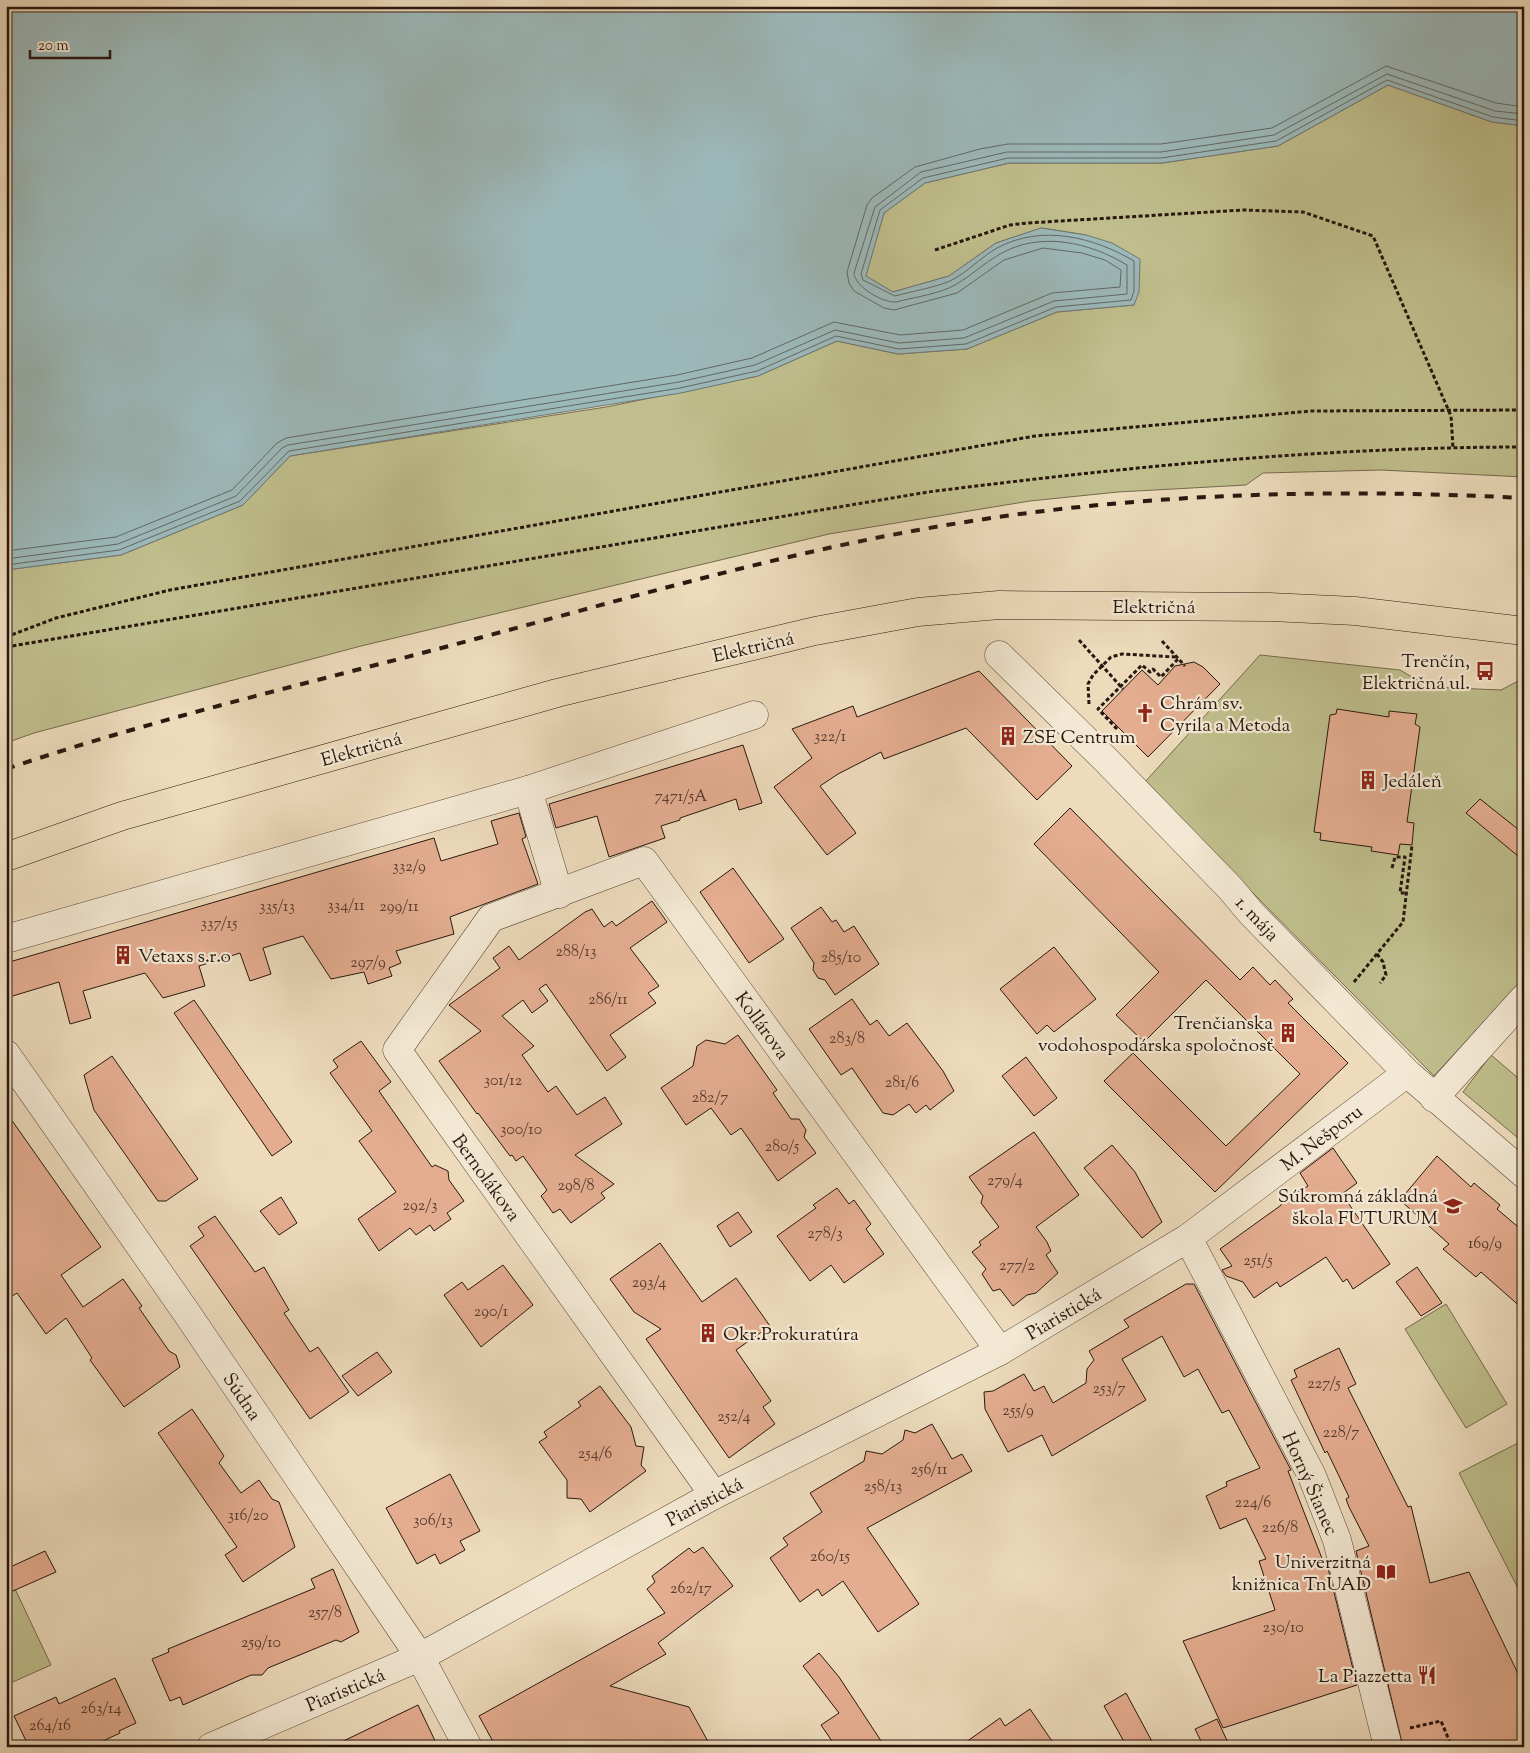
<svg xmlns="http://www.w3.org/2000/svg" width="1530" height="1753" font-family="'Sorts Mill Goudy',serif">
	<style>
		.green { fill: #bfbe8c; stroke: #746a4e }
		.water { fill: #9cb9ba; stroke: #6e7876 }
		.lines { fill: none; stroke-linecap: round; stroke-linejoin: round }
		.shore { stroke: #626864; stroke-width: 1 }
		.building { fill: #e4ad90; stroke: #29170f }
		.minor-casing { stroke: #5a483a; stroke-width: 29 }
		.major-casing { stroke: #29170f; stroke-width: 29 }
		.path { stroke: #29170f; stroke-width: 3; stroke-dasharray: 4 2.5; stroke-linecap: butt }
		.minor { stroke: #f3e8d3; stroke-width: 28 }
		.major { stroke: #eddbbc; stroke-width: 28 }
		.rail { stroke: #29170f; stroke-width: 4; stroke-dasharray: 9 9; stroke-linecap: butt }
		.labels { text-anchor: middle; stroke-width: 4.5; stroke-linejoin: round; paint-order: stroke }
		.number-label { font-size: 16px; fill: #583c2f }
		.street-label { font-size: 19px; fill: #29170f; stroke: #f3e8d3 }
		.poi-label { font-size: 19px; fill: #29170f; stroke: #f3e8d3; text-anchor: end }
	</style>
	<rect width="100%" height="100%" fill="#eddbbc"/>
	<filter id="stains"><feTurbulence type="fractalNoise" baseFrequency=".004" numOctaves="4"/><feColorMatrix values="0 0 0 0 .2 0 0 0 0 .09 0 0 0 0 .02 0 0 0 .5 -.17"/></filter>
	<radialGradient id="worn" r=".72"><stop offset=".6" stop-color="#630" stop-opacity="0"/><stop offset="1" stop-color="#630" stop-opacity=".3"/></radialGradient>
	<g class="green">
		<polygon points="1388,85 1492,122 1524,126 1524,477 1381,470 1263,473 1246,485 1118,492 1030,501 829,534 361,646 34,733 6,743 6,570 121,555 243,505 290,456 606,407 758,376 837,341 898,354 967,349 1057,312 1134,305 1086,235 1042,228 996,243 949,276 893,292 865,276 884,213 925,183 1009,163 1162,163 1278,146"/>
		<polygon points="1260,655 1400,670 1429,687 1501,690 1524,678 1524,978 1434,1076 1144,783"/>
		<polygon points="1491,1055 1524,1083 1524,1143 1463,1092"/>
		<polygon points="1446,1304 1507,1404 1466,1428 1405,1329"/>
		<polygon points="1524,1440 1524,1600 1459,1473"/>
		<polygon points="8,1574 51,1665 6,1685 6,1575"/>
	</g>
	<polygon class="water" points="6,6 1524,6 1524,126 1492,122 1388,85 1278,146 1162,163 1009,163 925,183 884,213 866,276 893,292 949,276 996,243 1041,228 1086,235 1112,243 1140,259 1139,292 1134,305 1057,312 967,349 898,354 837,341 758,376 681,393 290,456 243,505 121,555 6,570"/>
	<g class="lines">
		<g class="shore">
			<polyline points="6,551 116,537 232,490 277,443 286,438 677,375 752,358 834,322 900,335 963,330 1052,293 1120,287 1121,270 1105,260 1082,253 1043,248 1004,260 957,293 894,310 884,308 854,291 849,283 847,272 867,205 872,198 915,167 980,149 1008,144 1161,144 1272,128 1386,66 1496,103 1524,107"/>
			<path d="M6,559L118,544L236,496L282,448L288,445L679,382L755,365L835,330L899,343L964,338L1054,301L1127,294V265C1089,242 1040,231 1000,254C984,263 971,276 955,285C939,294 915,297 896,302C883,303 855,287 854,273L875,207L921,172L1007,152H1161L1274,135L1387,74L1495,111L1524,114"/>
			<path d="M6,565L119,550L240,501L289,451L680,388L757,371L836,336L899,349L966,344L1056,307L1131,300L1134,291V261C1093,237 1042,224 997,248C981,257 967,273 950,281C933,288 913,291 895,296L863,280L861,274L880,210L923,178L1008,158H1161L1276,141L1387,80L1493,117L1524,121"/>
		</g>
	</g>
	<g class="building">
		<polygon points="1194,662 1203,667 1220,684 1148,757 1102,711 1142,670 1158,685 1175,666"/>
		<polygon points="979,671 1072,766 1037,800 966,728 884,759 881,752 838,774 820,786 856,833 827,855 774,787 812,758 792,729 853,706 857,717"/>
		<polygon points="1337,709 1389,717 1389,711 1417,714 1415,724 1420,727 1407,822 1414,823 1412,845 1400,844 1398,855 1371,851 1372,847 1320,840 1321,833 1314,832 1330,715 1336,714"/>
		<polygon points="743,745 762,803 739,810 736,799 680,818 680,820 661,826 665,838 609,857 597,816 556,828 549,804"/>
		<polygon points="1480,799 1524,834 1524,861 1466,813"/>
		<polygon points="1070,808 1240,980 1253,967 1270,985 1275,980 1293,999 1288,1003 1348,1063 1215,1192 1104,1081 1133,1053 1226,1146 1300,1074 1206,980 1144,1042 1116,1015 1159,972 1034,844"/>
		<polygon points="519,813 526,837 522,839 538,884 450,917 454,934 396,951 401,963 389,968 392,976 368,984 364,972 331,979 303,936 263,948 271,974 250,981 240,953 199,966 205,986 163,998 145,973 83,991 91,1018 70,1024 59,982 6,998 6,963 434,838 441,861 498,844 491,821"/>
		<polygon points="733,868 784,939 749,963 700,892"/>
		<polygon points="652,901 667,922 630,948 659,986 648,993 656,1003 610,1035 626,1057 607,1071 546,984 539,989 548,1001 532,1013 523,1000 502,1016 534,1046 522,1055 548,1092 556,1086 577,1115 605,1097 622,1124 575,1155 614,1184 601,1193 605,1198 571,1223 560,1209 553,1213 541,1196 547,1190 523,1156 516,1161 512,1155 510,1156 478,1113 477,1114 439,1061 481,1031 449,1005 500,968 493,958 509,946 519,960 585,912 592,909 604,927 612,921 616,926"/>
		<polygon points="821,907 832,922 836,920 844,932 854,926 879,964 835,995 825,980 818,978 813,970 814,963 791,928"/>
		<polygon points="1054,947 1096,999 1054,1032 1047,1025 1037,1034 1000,989"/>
		<polygon points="852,999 870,1025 877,1020 889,1036 907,1023 943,1071 954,1091 930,1110 926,1105 916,1113 909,1104 893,1115 883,1113 852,1068 841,1075 809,1029"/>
		<polygon points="194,1000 292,1142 272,1156 174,1013"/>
		<polygon points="738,1035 777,1090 773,1093 791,1119 799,1119 806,1130 804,1137 816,1153 778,1181 741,1128 731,1135 711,1108 686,1125 661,1088 693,1066 697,1046 706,1040 725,1044"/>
		<polygon points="361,1041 391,1082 379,1091 432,1167 435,1165 448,1171 449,1180 464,1201 447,1213 451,1219 434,1231 430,1225 416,1235 410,1228 379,1251 358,1219 396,1192 359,1141 372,1131 330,1073 338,1067 333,1060"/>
		<polygon points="112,1056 198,1179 166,1201 158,1201 94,1110 84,1075"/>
		<polygon points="1026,1057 1057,1098 1034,1116 1002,1076"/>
		<polygon points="6,1112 101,1247 61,1275 83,1307 123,1279 142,1306 139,1308 169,1351 176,1355 180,1367 124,1407 90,1360 92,1358 66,1318 46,1334 17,1293 6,1300"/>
		<polygon points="1034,1132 1079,1195 1036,1227 1047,1242 1051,1251 1046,1255 1058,1273 1036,1293 1027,1295 1013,1306 1000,1289 993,1291 982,1274 986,1269 972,1252 981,1245 979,1242 999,1227 981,1203 983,1196 969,1177"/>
		<polygon points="1112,1145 1135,1172 1162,1222 1142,1238 1084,1168"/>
		<polygon points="1333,1148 1357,1183 1342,1194 1390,1264 1353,1289 1347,1279 1343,1282 1326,1257 1280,1287 1277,1282 1254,1298 1243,1282 1226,1276 1222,1270 1232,1266 1220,1249 1280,1206 1287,1198 1308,1186 1300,1173"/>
		<polygon points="1437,1156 1471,1187 1474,1183 1500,1205 1497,1209 1524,1232 1524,1310 1481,1272 1476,1277 1443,1249 1449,1244 1400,1200"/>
		<polygon points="837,1188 849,1204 854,1200 871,1224 866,1229 884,1254 844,1283 831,1265 810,1281 777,1236 816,1208 813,1205"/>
		<polygon points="281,1197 297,1223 279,1235 260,1211"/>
		<polygon points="738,1212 752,1232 730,1247 717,1226"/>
		<polygon points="215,1216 255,1272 264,1267 289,1310 284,1313 310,1352 318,1347 349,1392 310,1419 190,1246 204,1236 198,1227"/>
		<polygon points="660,1243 702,1302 736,1278 770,1326 736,1350 771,1401 763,1407 775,1424 729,1458 646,1339 661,1329 634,1312 610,1279"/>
		<polygon points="503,1265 533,1305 481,1347 444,1295 462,1282 468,1290"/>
		<polygon points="1417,1267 1442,1303 1421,1316 1396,1282"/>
		<polygon points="1186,1284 1194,1284 1291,1470 1288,1471 1323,1561 1326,1560 1357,1685 1223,1728 1183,1641 1275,1610 1259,1561 1266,1559 1246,1518 1220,1529 1206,1496 1227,1486 1226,1482 1260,1468 1229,1410 1222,1413 1198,1369 1184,1377 1162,1336 1122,1359 1146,1400 1052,1456 1042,1435 1008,1452 985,1409 984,1392 993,1391 1024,1374 1034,1391 1044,1386 1053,1403 1086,1383 1087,1369 1094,1360 1089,1351 1129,1327 1124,1320"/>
		<polygon points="1339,1348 1356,1384 1348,1388 1408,1507 1411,1506 1430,1583 1469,1572 1524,1686 1524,1747 1403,1747 1356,1551 1369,1546 1349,1507 1346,1499 1349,1497 1327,1451 1325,1453 1291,1380 1297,1377 1294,1370"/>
		<polygon points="377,1352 392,1372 358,1396 342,1376"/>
		<polygon points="600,1386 631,1427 636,1446 644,1447 641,1465 646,1471 590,1512 581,1499 567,1498 567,1480 539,1442 547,1437 544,1432 581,1406 578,1402"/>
		<polygon points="192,1409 224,1456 219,1463 241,1493 259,1480 272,1499 279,1502 295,1547 243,1582 225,1555 237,1547 158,1433"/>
		<polygon points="932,1424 952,1459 962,1454 972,1471 867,1528 919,1604 878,1632 843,1581 822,1596 818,1589 800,1602 770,1558 788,1545 783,1538 822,1512 810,1493 864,1461 866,1451 882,1454 903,1440 905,1430 915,1433"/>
		<polygon points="450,1474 480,1531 460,1541 465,1550 440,1564 435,1554 417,1564 386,1508"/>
		<polygon points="703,1547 733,1586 658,1643 666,1654 610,1686 689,1707 711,1747 496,1747 479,1716 665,1613 647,1589 655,1582 652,1576 689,1548 694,1553"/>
		<polygon points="45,1551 56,1572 6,1594 6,1569"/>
		<polygon points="333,1569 359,1632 341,1642 336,1640 268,1668 262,1675 251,1675 183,1705 180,1697 170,1701 152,1659 169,1652 168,1649 315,1588 311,1579"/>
		<polygon points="819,1653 839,1677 885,1747 836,1747 821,1725 839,1713 803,1666"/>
		<polygon points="115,1678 136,1723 119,1731 120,1733 90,1747 29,1747 14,1716 56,1697 59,1704"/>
		<polygon points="1126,1693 1155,1747 1127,1747 1104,1706"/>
		<polygon points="418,1705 438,1747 331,1747"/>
		<polygon points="1030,1709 1056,1747 959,1747 1000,1718 1005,1726"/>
		<polygon points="1217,1719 1230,1747 1204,1747 1195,1729"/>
	</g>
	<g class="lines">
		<g class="minor-casing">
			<g id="minor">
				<polyline points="999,655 1105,759 1230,888 1251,913 1407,1073 1524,1174"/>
				<polyline points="528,790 559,894"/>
				<polyline points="6,939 528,790 754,715"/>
				<polyline points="6,1054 186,1312 420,1657 468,1747"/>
				<polyline points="1434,1098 1524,998"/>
				<polyline points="1188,1238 1312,1476 1337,1540 1388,1747"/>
				<polyline points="714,1495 397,1050 491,918 644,861 1000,1351"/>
				<polyline points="211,1747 420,1657 714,1495 1000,1351 1188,1238 1407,1073"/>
			</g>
		</g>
		<g class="major-casing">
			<polyline id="major" points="6,857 122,816 557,693 815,631 918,612 999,605 1269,607 1355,611 1524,631"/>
		</g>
		<g class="path">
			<polyline points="935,250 1010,225 1027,223 1243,210 1303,212 1373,236 1451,416 1453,448"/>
			<polyline points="6,637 56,618 170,590 1035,436 1311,411 1524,410"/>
			<polyline points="1079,640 1123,689"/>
			<polyline points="1162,641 1185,666"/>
			<path d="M6,647L928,492C1126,467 1324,447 1524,447"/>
			<polyline points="1089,704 1088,684 1093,675 1111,657 1122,654 1176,657"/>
			<polyline points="1117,729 1098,709 1142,665 1150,672 1153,669 1161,677 1178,659"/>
			<polyline points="1392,868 1395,857 1405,857 1400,893 1406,893"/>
			<polyline points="1377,954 1383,962 1386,975 1380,983"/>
			<polyline points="1354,982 1403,922 1412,845"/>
			<polyline points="1410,1728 1441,1721 1452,1747"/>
		</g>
		<use href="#minor" class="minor"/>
		<use href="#major" class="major"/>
		<path class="rail" d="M6,769C151,720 301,685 449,646C612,603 775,554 941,526C1134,493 1329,488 1524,498"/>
	</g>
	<defs>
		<g id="bus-bare" transform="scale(1.5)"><path d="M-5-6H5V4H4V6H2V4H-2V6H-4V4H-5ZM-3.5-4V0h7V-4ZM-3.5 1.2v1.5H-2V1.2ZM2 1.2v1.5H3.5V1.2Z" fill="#8f2418" stroke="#f3e8d3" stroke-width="2.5" paint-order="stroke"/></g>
		<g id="church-bare" transform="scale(1.5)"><path d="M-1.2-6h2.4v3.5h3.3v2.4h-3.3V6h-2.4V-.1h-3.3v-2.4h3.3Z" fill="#8f2418" stroke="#f3e8d3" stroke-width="2.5" paint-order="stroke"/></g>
		<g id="building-bare" transform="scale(1.5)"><path d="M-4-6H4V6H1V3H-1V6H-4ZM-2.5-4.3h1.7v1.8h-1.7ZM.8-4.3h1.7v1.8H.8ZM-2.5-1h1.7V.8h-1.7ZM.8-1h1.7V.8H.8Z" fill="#8f2418" stroke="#f3e8d3" stroke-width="2.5" paint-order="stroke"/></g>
		<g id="school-bare" transform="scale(1.5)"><path d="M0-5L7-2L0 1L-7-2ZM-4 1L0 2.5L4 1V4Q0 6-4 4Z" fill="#8f2418" stroke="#f3e8d3" stroke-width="2.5" paint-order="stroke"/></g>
		<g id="library-bare" transform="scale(1.5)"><path d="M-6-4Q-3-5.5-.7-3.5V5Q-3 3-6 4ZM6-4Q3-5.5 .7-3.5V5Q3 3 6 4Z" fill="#8f2418" stroke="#f3e8d3" stroke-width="2.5" paint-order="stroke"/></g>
		<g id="restaurant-bare" transform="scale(1.5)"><path d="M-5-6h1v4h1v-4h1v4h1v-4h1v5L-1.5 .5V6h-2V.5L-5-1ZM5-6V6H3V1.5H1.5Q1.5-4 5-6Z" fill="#8f2418" stroke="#f3e8d3" stroke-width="2.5" paint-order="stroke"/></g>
	</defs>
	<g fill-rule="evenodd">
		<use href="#bus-bare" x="1485" y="671"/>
		<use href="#church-bare" x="1145" y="713"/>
		<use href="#building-bare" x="1008" y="736"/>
		<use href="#building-bare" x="1368" y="780"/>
		<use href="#building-bare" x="123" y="955"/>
		<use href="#building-bare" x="1288" y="1033"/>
		<use href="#school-bare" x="1453" y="1206"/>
		<use href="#building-bare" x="708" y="1333"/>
		<use href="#library-bare" x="1386" y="1572"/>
		<use href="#restaurant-bare" x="1427" y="1675"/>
	</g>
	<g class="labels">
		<g class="number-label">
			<text x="830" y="741">322/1</text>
			<text x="681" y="801">7471/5A</text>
			<text x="409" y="871">332/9</text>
			<text x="346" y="910">334/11</text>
			<text x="277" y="911">335/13</text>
			<text x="399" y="911">299/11</text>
			<text x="219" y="928">337/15</text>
			<text x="576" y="956">288/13</text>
			<text x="841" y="962">285/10</text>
			<text x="368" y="967">297/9</text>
			<text x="608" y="1004">286/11</text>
			<text x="847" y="1043">283/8</text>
			<text x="503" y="1085">301/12</text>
			<text x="902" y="1087">281/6</text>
			<text x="710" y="1102">282/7</text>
			<text x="521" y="1134">300/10</text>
			<text x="782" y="1151">280/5</text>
			<text x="1005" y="1185">279/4</text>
			<text x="576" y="1190">298/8</text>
			<text x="420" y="1210">292/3</text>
			<text x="825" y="1238">278/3</text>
			<text x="1485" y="1248">169/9</text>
			<text x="1258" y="1265">251/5</text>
			<text x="1017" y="1270">277/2</text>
			<text x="649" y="1287">293/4</text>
			<text x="491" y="1316">290/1</text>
			<text x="1324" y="1388">227/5</text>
			<text x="1109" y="1393">253/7</text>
			<text x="1018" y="1415">255/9</text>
			<text x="734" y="1421">252/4</text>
			<text x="1341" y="1437">228/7</text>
			<text x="595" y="1458">254/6</text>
			<text x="929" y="1474">256/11</text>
			<text x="883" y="1491">258/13</text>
			<text x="1253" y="1507">224/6</text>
			<text x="248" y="1520">316/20</text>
			<text x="433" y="1525">306/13</text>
			<text x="1280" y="1532">226/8</text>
			<text x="830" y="1561">260/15</text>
			<text x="691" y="1593">262/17</text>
			<text x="325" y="1617">257/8</text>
			<text x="1283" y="1632">230/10</text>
			<text x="261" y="1647">259/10</text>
			<text x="101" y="1713">263/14</text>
			<text x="50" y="1730">264/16</text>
		</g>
		<g class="street-label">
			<text x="1154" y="613">Električná</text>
			<text transform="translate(753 646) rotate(-13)" y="7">Električná</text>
			<text transform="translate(361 748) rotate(-16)" y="7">Električná</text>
			<text transform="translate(1258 918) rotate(47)" y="7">1. mája</text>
			<text transform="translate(763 1025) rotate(54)" y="7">Kollárova</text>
			<text transform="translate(1321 1137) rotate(-37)" y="7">M. Nešporu</text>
			<text transform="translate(487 1177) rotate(54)" y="7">Bernolákova</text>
			<text transform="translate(1063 1313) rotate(-31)" y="7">Piaristická</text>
			<text transform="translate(243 1396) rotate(56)" y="7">Súdna</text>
			<text transform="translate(1311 1483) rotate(66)" y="7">Horný Šianec</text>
			<text transform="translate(704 1501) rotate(-28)" y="7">Piaristická</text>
			<text transform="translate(345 1689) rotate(-23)" y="7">Piaristická</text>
		</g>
		<g class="poi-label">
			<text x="1470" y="667">Trenčín,<tspan x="1470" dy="22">Električná ul.</tspan></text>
			<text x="1160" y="709" text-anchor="start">Chrám sv.<tspan x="1160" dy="22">Cyrila a Metoda</tspan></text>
			<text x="1023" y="743" text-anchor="start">ZSE Centrum</text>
			<text x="1383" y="787" text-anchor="start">Jedáleň</text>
			<text x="138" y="962" text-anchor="start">Vetaxs s.r.o</text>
			<text x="1273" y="1029">Trenčianska<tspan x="1273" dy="22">vodohospodárska spoločnosť</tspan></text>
			<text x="1438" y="1202">Súkromná základná<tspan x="1438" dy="22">škola FUTURUM</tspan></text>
			<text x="723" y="1340" text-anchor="start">Okr.Prokuratúra</text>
			<text x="1371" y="1568">Univerzitná<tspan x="1371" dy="22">knižnica TnUAD</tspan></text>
			<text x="1412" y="1682">La Piazzetta</text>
		</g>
	</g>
	<rect width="1530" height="1753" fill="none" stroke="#eddbbc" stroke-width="25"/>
	<rect x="8" y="8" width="1515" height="1738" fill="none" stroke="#29170f" stroke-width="2.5"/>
	<rect x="12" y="12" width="1505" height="1728" fill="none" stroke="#29170f"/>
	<path d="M30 50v8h80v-8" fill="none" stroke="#29170f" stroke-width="2.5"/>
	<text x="38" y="50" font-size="15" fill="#29170f" stroke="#f3e8d3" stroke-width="4" paint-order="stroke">20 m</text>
	<rect width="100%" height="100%" filter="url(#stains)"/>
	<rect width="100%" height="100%" fill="url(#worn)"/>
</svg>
